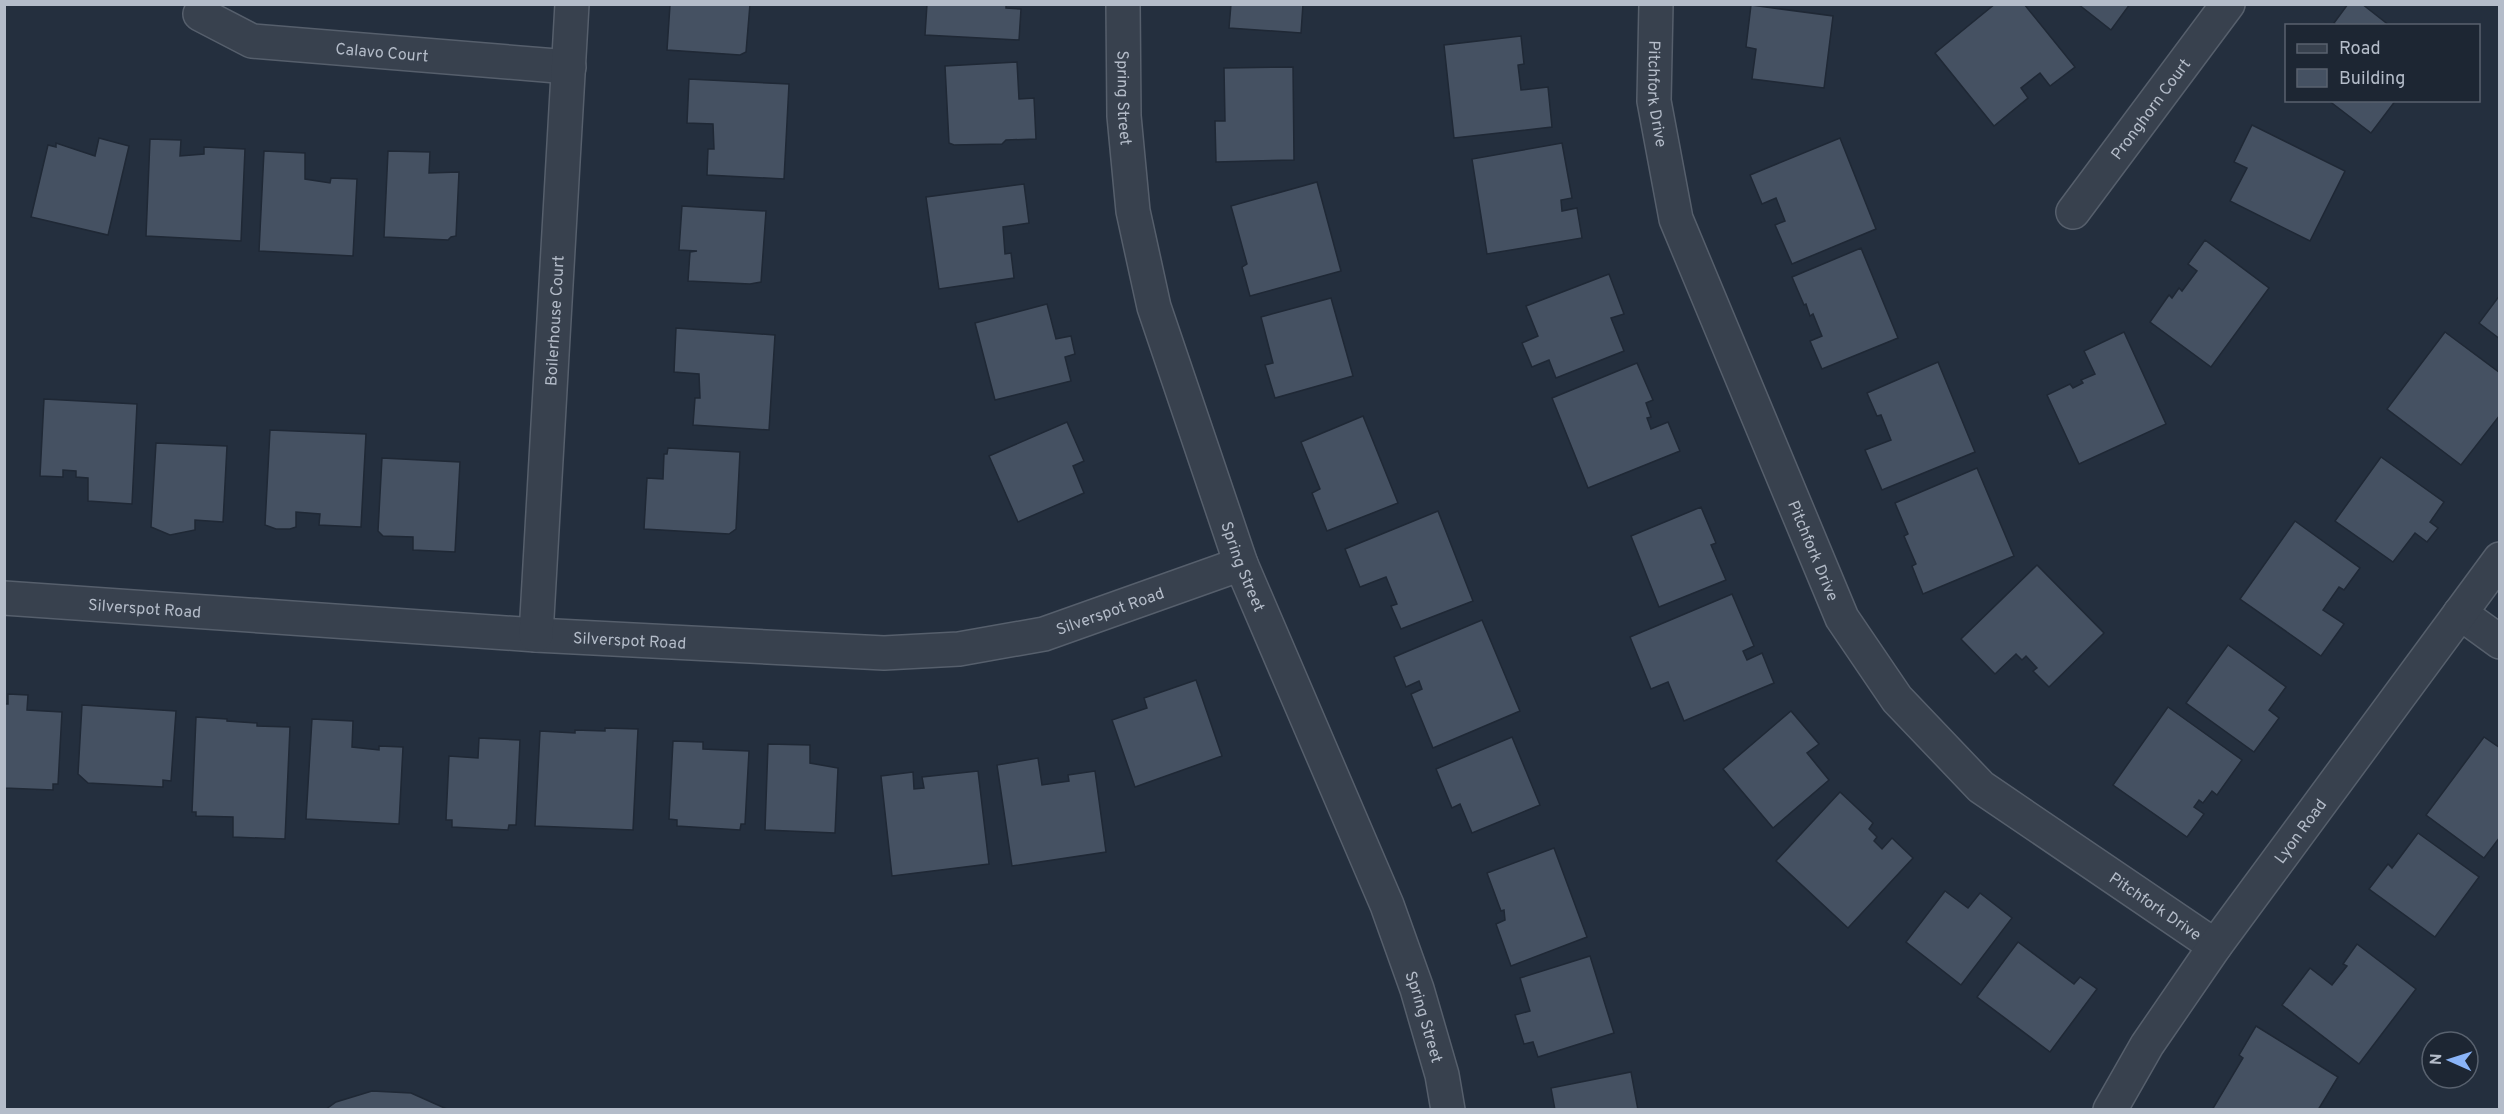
<svg xmlns="http://www.w3.org/2000/svg" width="2504" height="1114" font-family="Overpass,sans-serif">
	<style>
		.building { fill: #455162; stroke: #1f2835; stroke-width: 1.5 }
		.lines { fill: none; stroke-linecap: round; stroke-linejoin: round }
		.minor-casing { stroke: #565f6c; stroke-width: 36 }
		.minor { stroke: #38414e; stroke-width: 33 }
		.labels { text-anchor: middle; stroke-width: 4.5; stroke-linejoin: round; paint-order: stroke }
		.street-label { font-size: 16px; fill: #b4bcc9; stroke: #1d2633 }
	</style>
	<rect width="100%" height="100%" fill="#242f3e"/>
	<g class="building">
		<polygon points="678,4 750,4 746,52 740,55 667,50 670,5"/>
		<polygon points="927,4 1006,4 1006,8 1021,9 1019,40 925,35"/>
		<polygon points="1231,4 1303,4 1301,33 1229,28"/>
		<polygon points="1995,4 2024,4 2075,67 2050,86 2040,73 2021,88 2028,98 1994,126 1935,53"/>
		<polygon points="2078,4 2130,4 2111,30"/>
		<polygon points="2348,4 2362,4 2390,26 2337,26 2334,23"/>
		<polygon points="1751,5 1833,16 1824,88 1752,79 1756,49 1746,47"/>
		<polygon points="1521,36 1524,64 1518,65 1521,90 1548,87 1552,127 1454,138 1444,45"/>
		<polygon points="1017,62 1019,99 1034,98 1036,139 1006,140 1002,144 954,145 949,143 945,66"/>
		<polygon points="1293,67 1294,160 1216,162 1215,121 1225,121 1224,68"/>
		<polygon points="689,79 789,84 784,179 707,175 708,149 714,149 713,124 687,123"/>
		<polygon points="2328,100 2396,100 2371,133"/>
		<polygon points="2252,125 2345,171 2310,241 2230,201 2247,168 2234,162"/>
		<polygon points="99,138 129,146 108,235 31,217 48,145 56,147 56,143 95,156"/>
		<polygon points="1840,138 1876,229 1792,264 1775,225 1785,221 1776,198 1762,204 1750,175"/>
		<polygon points="150,139 181,140 180,156 204,154 204,147 245,149 241,241 146,236"/>
		<polygon points="1562,143 1572,198 1561,200 1562,211 1577,208 1582,238 1487,254 1472,159"/>
		<polygon points="264,151 305,153 305,179 330,183 331,178 357,179 353,256 259,251"/>
		<polygon points="388,151 430,152 429,173 459,172 456,236 451,237 448,240 384,237"/>
		<polygon points="1317,182 1341,271 1250,296 1242,267 1247,264 1231,206"/>
		<polygon points="1024,184 1029,223 1003,227 1005,254 1011,253 1014,278 939,289 926,197"/>
		<polygon points="682,206 766,211 761,282 750,284 688,281 690,252 697,251 679,250"/>
		<polygon points="2205,240 2269,288 2211,367 2150,322 2169,295 2172,298 2179,288 2182,291 2197,271 2188,264"/>
		<polygon points="1861,248 1898,338 1822,369 1810,341 1822,336 1813,314 1810,316 1806,304 1804,305 1792,277"/>
		<polygon points="1609,274 1624,314 1611,318 1624,351 1556,378 1549,360 1532,367 1522,343 1538,336 1526,306"/>
		<polygon points="2500,295 2500,339 2479,323"/>
		<polygon points="1331,298 1353,376 1275,398 1265,365 1273,363 1261,317"/>
		<polygon points="1047,304 1056,339 1071,336 1075,354 1065,357 1071,381 995,400 975,323"/>
		<polygon points="676,328 775,335 769,430 693,425 695,398 700,398 699,374 674,372"/>
		<polygon points="2124,332 2166,424 2079,464 2047,395 2070,384 2073,388 2083,383 2081,380 2095,374 2084,351"/>
		<polygon points="2445,332 2500,373 2500,415 2461,465 2387,409"/>
		<polygon points="1938,362 1975,452 1882,490 1865,450 1891,440 1881,415 1877,416 1867,393"/>
		<polygon points="1637,363 1653,400 1646,403 1651,417 1647,418 1651,429 1668,422 1680,451 1588,488 1552,398"/>
		<polygon points="44,399 137,404 132,504 88,501 88,478 76,477 76,471 63,470 63,477 40,476"/>
		<polygon points="1363,416 1398,503 1327,531 1312,493 1320,489 1301,442"/>
		<polygon points="1067,422 1084,461 1073,466 1084,493 1018,522 989,456"/>
		<polygon points="270,430 366,434 361,527 319,525 320,514 296,512 296,527 290,529 276,529 265,525"/>
		<polygon points="156,443 227,446 223,522 195,520 195,530 170,535 151,527"/>
		<polygon points="668,448 740,452 736,529 729,534 644,529 647,478 663,479 664,454 667,454"/>
		<polygon points="2381,457 2444,502 2430,522 2438,528 2427,542 2415,533 2393,562 2335,521"/>
		<polygon points="382,458 460,462 455,552 413,550 413,537 383,536 378,531"/>
		<polygon points="1977,468 2014,556 1923,594 1912,566 1916,564 1904,536 1908,534 1895,503"/>
		<polygon points="1701,507 1716,543 1711,545 1726,580 1659,607 1631,536"/>
		<polygon points="1438,511 1473,601 1401,629 1391,606 1397,604 1386,577 1360,587 1345,549"/>
		<polygon points="2295,521 2360,568 2344,590 2339,587 2323,610 2344,624 2321,656 2240,599"/>
		<polygon points="2037,565 2104,633 2049,687 2033,671 2037,668 2026,656 2022,660 2016,654 1995,674 1961,639"/>
		<polygon points="1732,594 1754,646 1743,651 1747,660 1762,653 1774,683 1684,721 1668,682 1651,689 1630,637"/>
		<polygon points="1482,620 1520,711 1433,748 1411,694 1422,689 1419,681 1406,687 1394,657"/>
		<polygon points="2228,645 2286,687 2269,710 2279,718 2254,752 2186,703"/>
		<polygon points="1196,680 1222,756 1135,787 1112,720 1147,708 1144,698"/>
		<polygon points="8,694 28,695 27,710 62,712 58,784 53,784 53,790 4,788 4,704 8,704"/>
		<polygon points="82,705 176,711 171,781 163,780 163,787 88,783 78,774"/>
		<polygon points="2168,707 2242,760 2217,795 2212,791 2203,803 2199,800 2194,807 2204,814 2187,837 2113,785"/>
		<polygon points="1791,711 1819,744 1807,753 1829,780 1773,828 1723,769"/>
		<polygon points="196,717 227,719 227,721 257,723 257,726 290,727 285,839 233,837 233,817 196,816 196,812 192,812"/>
		<polygon points="312,719 353,721 352,747 379,750 379,746 403,747 399,824 306,819"/>
		<polygon points="605,728 638,729 633,830 535,826 540,731 575,733 575,730 605,731"/>
		<polygon points="1512,737 1540,805 1472,833 1460,804 1452,808 1436,769"/>
		<polygon points="2484,737 2500,748 2500,837 2484,858 2426,815"/>
		<polygon points="479,738 520,740 516,825 509,825 508,830 452,827 452,820 446,820 449,756 478,758"/>
		<polygon points="673,741 703,742 703,749 749,751 745,824 741,824 740,830 677,826 677,820 669,819"/>
		<polygon points="768,744 810,745 810,763 838,768 835,833 765,830"/>
		<polygon points="1038,758 1042,785 1069,781 1068,775 1095,771 1106,852 1012,866 997,765"/>
		<polygon points="978,771 989,864 892,876 881,776 913,772 914,789 924,788 922,777"/>
		<polygon points="1840,792 1873,823 1869,829 1877,837 1874,841 1882,849 1892,838 1913,858 1848,928 1776,861"/>
		<polygon points="2418,833 2479,877 2435,937 2369,889 2388,864 2392,868"/>
		<polygon points="1554,848 1587,937 1511,966 1496,924 1505,920 1504,910 1501,911 1487,873"/>
		<polygon points="1945,891 1968,908 1980,893 2012,918 1961,985 1906,942"/>
		<polygon points="2018,942 2074,984 2080,977 2097,989 2050,1052 1977,997"/>
		<polygon points="2357,944 2416,989 2359,1064 2282,1005 2310,968 2332,985 2347,966 2343,964"/>
		<polygon points="1590,956 1614,1033 1538,1057 1533,1042 1524,1044 1515,1015 1530,1011 1520,978"/>
		<polygon points="2256,1026 2338,1077 2318,1110 2212,1110 2243,1058 2239,1055"/>
		<polygon points="1631,1072 1638,1110 1555,1110 1551,1088"/>
		<polygon points="372,1091 411,1093 449,1110 325,1110 336,1102"/>
	</g>
	<g class="lines">
		<g class="minor-casing">
			<g id="minor">
				<path id="s1" d="M1123,4L1124,116L1133,211L1154,307L1241,564L1387,905L1417,989L1442,1075L1448,1110"/>
				<path id="s2" d="M1656,4L1654,101L1676,219L1842,618L1897,699L1981,787L2215,946"/>
				<path id="s3" d="M200,14L252,41L569,67"/>
				<path id="s4" d="M2073,212L2228,4"/>
				<path id="s5" d="M4,598L536,635L884,653L959,649L1044,634L1241,564"/>
				<polyline points="2460,613 2500,642"/>
				<path id="s6" d="M536,635L572,4"/>
				<path id="s7" d="M2110,1110L2147,1045L2215,946L2500,559"/>
			</g>
		</g>
		<use href="#minor" class="minor"/>
	</g>
	<g class="labels">
		<g class="street-label">
			<text dy="6" stroke="none"><textPath href="#s3" startOffset="189">Calavo Court</textPath></text>
			<text dy="6" stroke="none"><textPath href="#s2" startOffset="90">Pitchfork Drive</textPath></text>
			<text dy="6" stroke="none"><textPath href="#s1" startOffset="94">Spring Street</textPath></text>
			<text dy="6" stroke="none"><textPath href="#s4" startOffset="129">Pronghorn Court</textPath></text>
			<text dy="6" stroke="none"><textPath href="#s6" startOffset="315">Boilerhouse Court</textPath></text>
			<text dy="6" stroke="none"><textPath href="#s2" startOffset="576">Pitchfork Drive</textPath></text>
			<text dy="6" stroke="none"><textPath href="#s1" startOffset="580">Spring Street</textPath></text>
			<text dy="6" stroke="none"><textPath href="#s5" startOffset="141">Silverspot Road</textPath></text>
			<text dy="6" stroke="none"><textPath href="#s5" startOffset="1113">Silverspot Road</textPath></text>
			<text dy="6" stroke="none"><textPath href="#s5" startOffset="627">Silverspot Road</textPath></text>
			<text dy="6" stroke="none"><textPath href="#s7" startOffset="338">Lyon Road</textPath></text>
			<text dy="6" stroke="none"><textPath href="#s2" startOffset="1080">Pitchfork Drive</textPath></text>
			<text dy="6" stroke="none"><textPath href="#s1" startOffset="1066">Spring Street</textPath></text>
		</g>
	</g>
	<rect width="2504" height="1114" fill="none" stroke="#b4bcc9" stroke-width="12"/>
	<rect x="2285" y="24" width="195" height="78" fill="#1d2633" stroke="#59626f" stroke-width="1.5"/>
	<rect x="2297" y="44" width="30" height="9" fill="#38414e" stroke="#59626f" stroke-width="1.5"/>
	<text x="2339" y="54" font-size="18" fill="#b4bcc9">Road</text>
	<rect x="2297" y="69" width="30" height="18" fill="#455162" stroke="#59626f" stroke-width="1.5"/>
	<text x="2339" y="84" font-size="18" fill="#b4bcc9">Building</text>
	<g transform="translate(2450 1060) rotate(273)"><circle r="28" fill="#1d2633" stroke="#59626f" stroke-width="1.5"/>
	<path d="M0-4.5L10 22L0 15L-10 22Z" fill="#8ab4f8"/>
	<text y="-9" font-size="16" font-weight="bold" text-anchor="middle" fill="#b4bcc9">N</text>
	</g>
</svg>
